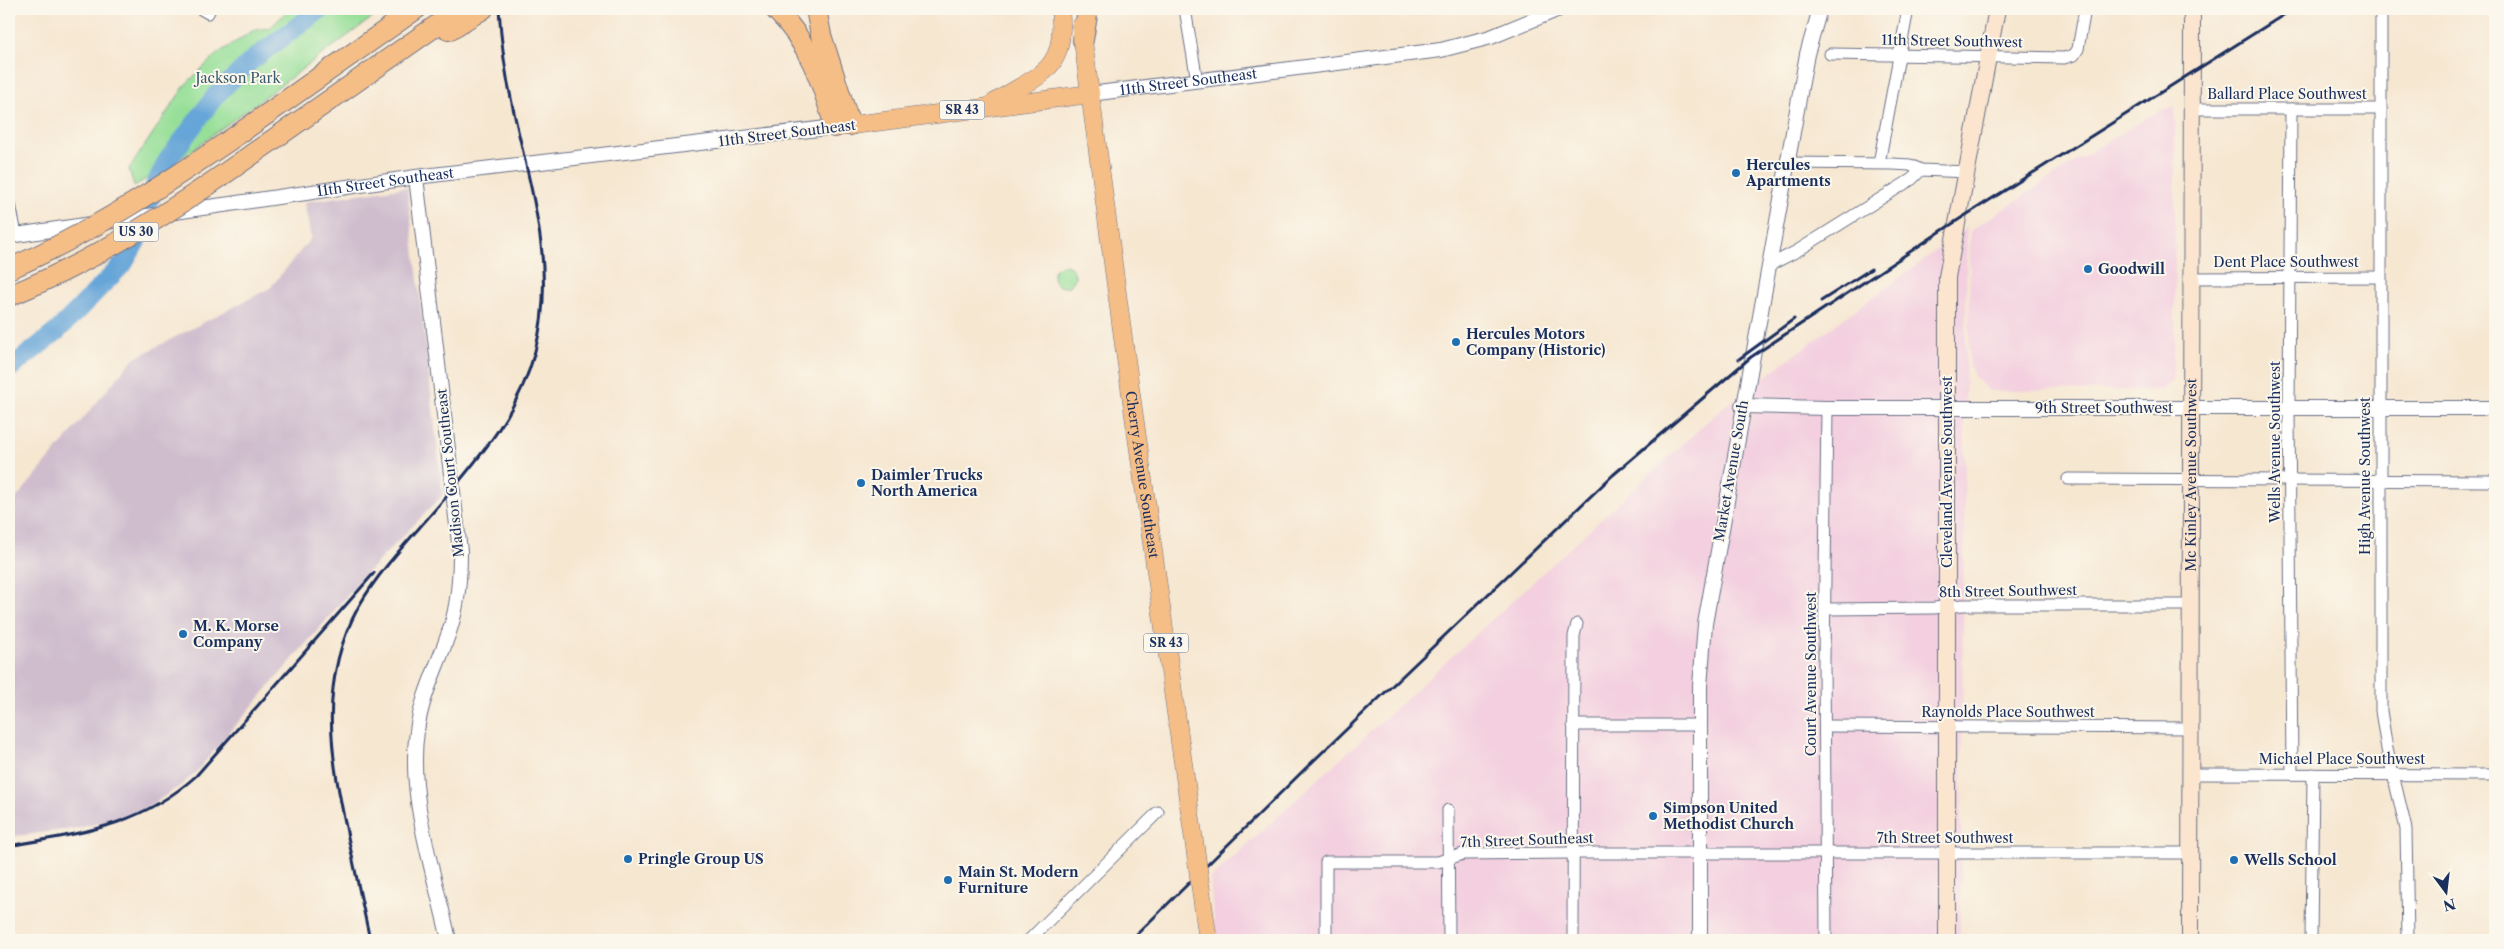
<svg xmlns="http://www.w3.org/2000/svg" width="2504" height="949" font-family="'Libre Caslon Text',serif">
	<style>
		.built { fill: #f3cfdf }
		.industrial { fill: #cfbdce }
		.green { fill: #97df98; stroke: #59877b }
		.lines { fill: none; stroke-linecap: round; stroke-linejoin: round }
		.river { stroke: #66a5d8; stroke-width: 19 }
		.minor-casing { stroke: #686f86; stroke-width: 13 }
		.tertiary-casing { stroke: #686f86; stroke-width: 16 }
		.secondary-casing { stroke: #686f86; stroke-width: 18 }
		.primary-casing { stroke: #686f86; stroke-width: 19 }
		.motorway-casing { stroke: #686f86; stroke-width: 22 }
		.minor { stroke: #fff; stroke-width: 11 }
		.tertiary { stroke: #fff; stroke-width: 14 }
		.secondary { stroke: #fbe5cf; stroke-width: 16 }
		.primary { stroke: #f6be87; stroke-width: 18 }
		.motorway { stroke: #f6be87; stroke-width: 20 }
		.rail { stroke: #1b2f5e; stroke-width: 3 }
		.primary-bridge-casing { stroke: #686f86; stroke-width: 19; stroke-linecap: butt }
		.motorway-bridge-casing { stroke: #686f86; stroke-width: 22; stroke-linecap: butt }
		.primary-bridge { stroke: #f6be87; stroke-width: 18 }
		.motorway-bridge { stroke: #f6be87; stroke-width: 20 }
		.poi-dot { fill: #1f6fb2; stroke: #fbf7ec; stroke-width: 2 }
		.labels { text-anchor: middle; stroke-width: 4; stroke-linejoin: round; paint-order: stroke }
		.shield { fill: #fbf7ec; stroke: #5e6b89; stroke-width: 1 }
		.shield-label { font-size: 12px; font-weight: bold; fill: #1b2f5e }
		.street-label { font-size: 14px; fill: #1b2f5e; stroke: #fbf7ec }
		.park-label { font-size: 14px; fill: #3a5b6c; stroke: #fbf7ec }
		.poi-label { font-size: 14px; font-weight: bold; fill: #1b2f5e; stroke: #fbf7ec; text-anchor: start }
	</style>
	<rect width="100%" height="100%" fill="#fbf7ec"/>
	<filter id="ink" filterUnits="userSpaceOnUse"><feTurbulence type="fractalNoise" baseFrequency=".02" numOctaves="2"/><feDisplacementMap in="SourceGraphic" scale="10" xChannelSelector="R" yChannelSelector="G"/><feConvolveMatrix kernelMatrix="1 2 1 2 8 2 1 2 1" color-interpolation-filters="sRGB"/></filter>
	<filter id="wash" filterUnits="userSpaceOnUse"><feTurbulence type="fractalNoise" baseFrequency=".0096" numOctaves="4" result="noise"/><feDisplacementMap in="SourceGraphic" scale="20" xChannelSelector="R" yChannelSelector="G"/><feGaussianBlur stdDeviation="1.12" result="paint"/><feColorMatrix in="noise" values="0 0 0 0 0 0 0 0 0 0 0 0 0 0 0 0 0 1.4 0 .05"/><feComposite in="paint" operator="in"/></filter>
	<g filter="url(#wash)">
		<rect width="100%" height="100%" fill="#f6e7d1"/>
		<g class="built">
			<polygon points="2175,107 2175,334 2172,381 2161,390 1988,391 1974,376 1969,364 1970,231 2095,149 2161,110"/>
			<polygon points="1967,228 1960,940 1216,940 1210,879 1722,408"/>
		</g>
		<polygon class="industrial" points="407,187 443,495 364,576 195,773 180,786 143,810 122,818 79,828 9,837 9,507 133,359 270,288 311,238 304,202"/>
		<g class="green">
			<polygon points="285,9 384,9 176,162 134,186 129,169 186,84 217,54 254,30 270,28 285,13"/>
			<circle cx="1064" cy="276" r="11"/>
		</g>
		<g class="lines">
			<polyline class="river" points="9,369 56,332 124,263 136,242 155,185 167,161 216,95 252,60 321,9"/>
		</g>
	</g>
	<g filter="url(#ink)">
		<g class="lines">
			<g class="minor-casing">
				<g id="minor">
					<polyline points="201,9 208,13 210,9"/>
					<polyline points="1185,9 1197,81"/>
					<polyline points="2381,9 2381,711 2387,749 2406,829 2408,940"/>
					<polyline points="1830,54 2064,58 2074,55 2078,49 2085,9"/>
					<polyline points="2193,109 2381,109"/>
					<polyline points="2291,109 2289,409 2292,774"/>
					<polyline points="1787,163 1893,164 1910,165 1921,170 1967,172"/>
					<polyline points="1879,163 1908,9"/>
					<polyline points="9,199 16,234"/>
					<polyline points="1768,266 1797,251 1912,179 1921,170"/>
					<polyline points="2192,278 2380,277"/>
					<polyline points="2068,479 2495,481"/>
					<polyline points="1826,609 1934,608 1963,605 2191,605"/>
					<polyline points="1573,725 1700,725"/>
					<polyline points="1826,726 2191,728"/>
					<polyline points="2190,774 2494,775"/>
					<polyline points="1448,810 1449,940"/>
					<polyline points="1029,940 1158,812"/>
					<polyline points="1326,940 1326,862 1438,862 1463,854 1573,853 2190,853"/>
					<polyline points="1573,940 1574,636 1577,624"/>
					<polyline points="1826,940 1824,663 1827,408"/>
					<polyline points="2311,940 2313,774"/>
				</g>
			</g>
			<g class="tertiary-casing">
				<g id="tertiary">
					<path id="s1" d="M1090,94L1441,50L1491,37L1559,9"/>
					<path d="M416,177L460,551C460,574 459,596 453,619C443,657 422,691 417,731C407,797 435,875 449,940"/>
					<path id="s2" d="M9,236L416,177L835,127"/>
					<polyline points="1742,406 1827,408 2495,408"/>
					<polyline points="1700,940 1700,686 1705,624 1807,54 1820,9"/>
				</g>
			</g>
			<g class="secondary-casing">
				<g id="secondary">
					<polyline points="1947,940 1947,277 1997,9"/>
					<path id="s3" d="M2190,940L2192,9"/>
				</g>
			</g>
			<g class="primary-casing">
				<g id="primary">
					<polyline points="1081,26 1124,345"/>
					<path d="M991,105C1036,74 1068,75 1060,9"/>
					<polyline points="838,127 1090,94"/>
				</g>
			</g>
			<g class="motorway-casing">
				<g id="motorway">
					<path d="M775,9C809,42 822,82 835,127"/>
					<polyline points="816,9 821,35 850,125"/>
					<polyline points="449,30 483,9"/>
					<polyline points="1083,40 1088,9"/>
					<polyline points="240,133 416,9"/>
					<polyline points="254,153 460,9"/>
				</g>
			</g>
			<use href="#minor" class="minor"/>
			<use href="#tertiary" class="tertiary"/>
			<use href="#secondary" class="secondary"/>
			<use href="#primary" class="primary"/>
			<use href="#motorway" class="motorway"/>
			<g class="rail">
				<polyline points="1821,301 1871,269"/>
				<polyline points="1739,359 1794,319"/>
				<path d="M9,846C81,833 139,827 196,776L374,573"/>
				<path d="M370,940C363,906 355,871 348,837C331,757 317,682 359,606C379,571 408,541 434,511C475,463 519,414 535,351C558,266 529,186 512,103C505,72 501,41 499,9"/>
				<polyline points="1131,940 1307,767 1613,475 1751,357 1958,220 2293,9"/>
			</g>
			<g class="primary-bridge-casing">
				<g id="primary-bridge">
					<path id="s4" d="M1124,345L1208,940"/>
				</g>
			</g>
			<g class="motorway-bridge-casing">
				<g id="motorway-bridge">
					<path d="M9,269C91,233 166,184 240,133"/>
					<path d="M9,296C97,260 177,208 254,153"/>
				</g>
			</g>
			<use href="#primary-bridge" class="primary-bridge"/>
			<use href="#motorway-bridge" class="motorway-bridge"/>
		</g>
	</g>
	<g class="poi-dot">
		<circle cx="1736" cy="173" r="5"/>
		<circle cx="2088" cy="269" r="5"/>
		<circle cx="1456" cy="342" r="5"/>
		<circle cx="861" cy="483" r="5"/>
		<circle cx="183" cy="634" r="5"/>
		<circle cx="1653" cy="816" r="5"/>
		<circle cx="628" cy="859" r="5"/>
		<circle cx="2234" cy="860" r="5"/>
		<circle cx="948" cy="880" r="5"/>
	</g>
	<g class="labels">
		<g class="shield">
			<rect x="939.5" y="100.5" width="45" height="19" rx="4"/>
			<rect x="113.5" y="222.5" width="45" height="19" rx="4"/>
			<rect x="1143.5" y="633.5" width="45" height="19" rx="4"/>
		</g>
		<g class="shield-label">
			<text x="962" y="114">SR 43</text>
			<text x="136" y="236">US 30</text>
			<text x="1166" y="647">SR 43</text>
		</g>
		<g class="street-label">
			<text transform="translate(1952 41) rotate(1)" y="5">11th Street Southwest</text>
			<text dy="5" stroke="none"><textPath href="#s1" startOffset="99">11th Street Southeast</textPath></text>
			<text x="2287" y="99">Ballard Place Southwest</text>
			<text transform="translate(787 133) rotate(-7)" y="5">11th Street Southeast</text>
			<text dy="5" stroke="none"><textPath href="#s2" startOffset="380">11th Street Southeast</textPath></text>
			<text x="2286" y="267">Dent Place Southwest</text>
			<text x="2104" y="413">9th Street Southwest</text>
			<text transform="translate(2275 442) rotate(-90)" y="5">Wells Avenue Southwest</text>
			<text transform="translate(1731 471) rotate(-80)" y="5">Market Avenue South</text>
			<text transform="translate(1947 472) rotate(-90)" y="5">Cleveland Avenue Southwest</text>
			<text transform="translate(450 473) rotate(-96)" y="5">Madison Court Southeast</text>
			<text dy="5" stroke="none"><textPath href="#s3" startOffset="465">Mc Kinley Avenue Southwest</textPath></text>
			<text dy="5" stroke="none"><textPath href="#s4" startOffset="131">Cherry Avenue Southeast</textPath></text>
			<text transform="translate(2365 476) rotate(-90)" y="5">High Avenue Southwest</text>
			<text transform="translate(2008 591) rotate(-1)" y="5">8th Street Southwest</text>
			<text transform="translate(1811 674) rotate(-90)" y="5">Court Avenue Southwest</text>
			<text x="2008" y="717">Raynolds Place Southwest</text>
			<text x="2342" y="764">Michael Place Southwest</text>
			<text x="1945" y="843">7th Street Southwest</text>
			<text transform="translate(1527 840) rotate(-2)" y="5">7th Street Southeast</text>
		</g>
		<g class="park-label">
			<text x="238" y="83">Jackson Park</text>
		</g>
		<g class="poi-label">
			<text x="1746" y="170">Hercules<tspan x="1746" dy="16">Apartments</tspan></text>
			<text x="2098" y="274">Goodwill</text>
			<text x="1466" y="339">Hercules Motors<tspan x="1466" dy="16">Company (Historic)</tspan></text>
			<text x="871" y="480">Daimler Trucks<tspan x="871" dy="16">North America</tspan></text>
			<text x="193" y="631">M. K. Morse<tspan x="193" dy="16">Company</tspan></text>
			<text x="1663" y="813">Simpson United<tspan x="1663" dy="16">Methodist Church</tspan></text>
			<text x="638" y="864">Pringle Group US</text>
			<text x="2244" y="865">Wells School</text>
			<text x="958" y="877">Main St. Modern<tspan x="958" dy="16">Furniture</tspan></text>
		</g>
	</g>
	<rect width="2504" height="949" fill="none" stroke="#fbf7ec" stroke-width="30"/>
	<g transform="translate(2446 892) rotate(165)" stroke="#fbf7ec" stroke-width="4" paint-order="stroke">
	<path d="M0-4L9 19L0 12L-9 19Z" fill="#1b2f5e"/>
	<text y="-8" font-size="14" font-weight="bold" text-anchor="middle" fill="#1b2f5e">N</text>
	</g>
</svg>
